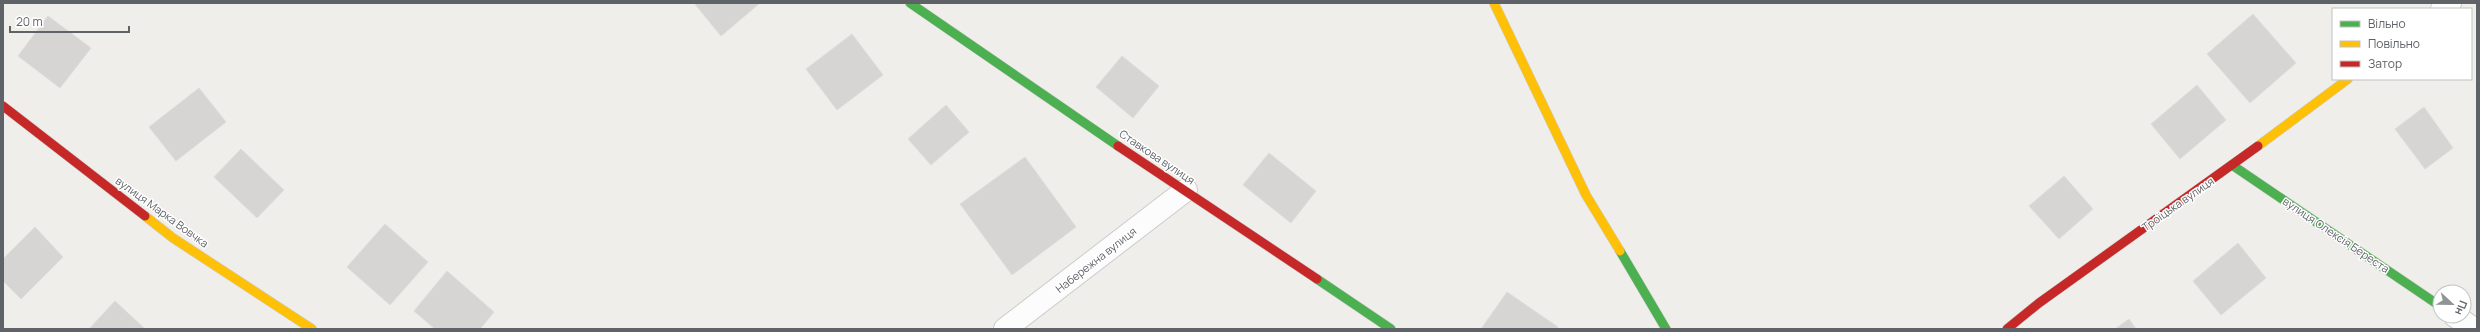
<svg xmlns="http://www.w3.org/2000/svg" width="2480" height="332" font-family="Manrope,sans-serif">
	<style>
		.building { fill: #d6d5d3; stroke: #deddd9 }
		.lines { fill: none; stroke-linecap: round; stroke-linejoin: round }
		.street-casing { stroke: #cbcccc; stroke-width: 24 }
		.fast-casing { stroke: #cacacb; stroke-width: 10 }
		.slow-casing { stroke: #cacacb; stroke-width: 10 }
		.jam-casing { stroke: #cacacb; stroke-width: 10 }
		.street { stroke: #fdfcfc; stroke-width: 22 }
		.fast { stroke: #4caf50; stroke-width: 9 }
		.slow { stroke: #ffc107; stroke-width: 9 }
		.jam { stroke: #c62828; stroke-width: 9 }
		.labels { text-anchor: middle; stroke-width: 3; stroke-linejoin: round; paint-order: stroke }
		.street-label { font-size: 11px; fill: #5f6368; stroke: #fff }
	</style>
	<rect width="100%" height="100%" fill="#efeeea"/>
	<g class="building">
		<polygon points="694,3 760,3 721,36"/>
		<polygon points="2253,14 2296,63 2250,103 2207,54"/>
		<polygon points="48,16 91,48 60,88 18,56"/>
		<polygon points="852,34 883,75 837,110 806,69"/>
		<polygon points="1122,56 1159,86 1133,118 1096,87"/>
		<polygon points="2197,85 2226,120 2180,159 2151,124"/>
		<polygon points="199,88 226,122 176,161 149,127"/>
		<polygon points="946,105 969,132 931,165 908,139"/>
		<polygon points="2424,107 2453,148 2425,169 2395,129"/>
		<polygon points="241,149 284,190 257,218 214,177"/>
		<polygon points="1269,153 1316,191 1291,223 1243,185"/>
		<polygon points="1025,157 1076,227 1012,275 960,204"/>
		<polygon points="2064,176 2093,209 2059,239 2029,206"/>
		<polygon points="385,224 428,262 390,305 347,267"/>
		<polygon points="35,227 63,257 21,299 3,281 3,259"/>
		<polygon points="2238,243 2266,278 2221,315 2193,281"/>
		<polygon points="447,271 494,312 480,329 435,329 414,311"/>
		<polygon points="1507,292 1558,327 1557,329 1481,329"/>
		<polygon points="115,301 145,329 89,329"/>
		<polygon points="2129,319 2136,329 2115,329"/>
	</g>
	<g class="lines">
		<g class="street-casing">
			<g id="street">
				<polyline points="2442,9 2450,3"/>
				<polyline points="2455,316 2474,329"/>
				<polyline points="1005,329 1186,190"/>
			</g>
		</g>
		<g class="fast-casing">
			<g id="fast">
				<polyline points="910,3 1118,146"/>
				<polyline points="2232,165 2440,306"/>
				<polyline points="1620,251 1666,329"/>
				<polyline points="1317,279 1391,329"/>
			</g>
		</g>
		<g class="slow-casing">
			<g id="slow">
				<polyline points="1494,3 1586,195 1620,251"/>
				<polyline points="2258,146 2348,79"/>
				<polyline points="145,216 173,238 312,329"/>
			</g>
		</g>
		<g class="jam-casing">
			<g id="jam">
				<polyline points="3,106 145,216"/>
				<polyline points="1118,146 1317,279"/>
				<polyline points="2007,329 2039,303 2258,146"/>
			</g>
		</g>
		<use href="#street" class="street"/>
		<use href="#fast" class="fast"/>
		<use href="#slow" class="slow"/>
		<use href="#jam" class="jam"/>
	</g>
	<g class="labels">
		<g class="street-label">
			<text transform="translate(1157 157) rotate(34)" y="4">Ставкова вулиця</text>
			<text transform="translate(2178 204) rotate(-35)" y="4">Троїцька вулиця</text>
			<text transform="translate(162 212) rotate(36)" y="4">вулиця Марка Вовчка</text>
			<text transform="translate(2336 235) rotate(34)" y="4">вулиця Олексія Береста</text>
			<text transform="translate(1096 260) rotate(-38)" y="4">Набережна вулиця</text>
		</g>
	</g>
	<rect width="2480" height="332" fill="none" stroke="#5f6368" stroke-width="8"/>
	<rect x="2332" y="8" width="140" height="72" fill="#ffffff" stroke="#bfc1c3"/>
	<rect x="2340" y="21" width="20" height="6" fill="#4caf50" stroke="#bfc1c3"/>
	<text x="2368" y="28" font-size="12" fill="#5f6368">Вільно</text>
	<rect x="2340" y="41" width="20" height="6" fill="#ffc107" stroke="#bfc1c3"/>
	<text x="2368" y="48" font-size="12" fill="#5f6368">Повільно</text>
	<rect x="2340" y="61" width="20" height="6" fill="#c62828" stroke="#bfc1c3"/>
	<text x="2368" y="68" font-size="12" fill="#5f6368">Затор</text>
	<g transform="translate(2452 304) rotate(112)"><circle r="19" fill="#ffffff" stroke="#bfc1c3"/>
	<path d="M0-3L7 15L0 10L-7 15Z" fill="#919496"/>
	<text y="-6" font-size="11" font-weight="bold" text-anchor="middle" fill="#5f6368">Пн</text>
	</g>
	<path d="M10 26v6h119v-6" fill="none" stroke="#5f6368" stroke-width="2"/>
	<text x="16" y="26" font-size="12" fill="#5f6368" stroke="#ffffff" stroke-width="3" paint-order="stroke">20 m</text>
</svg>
